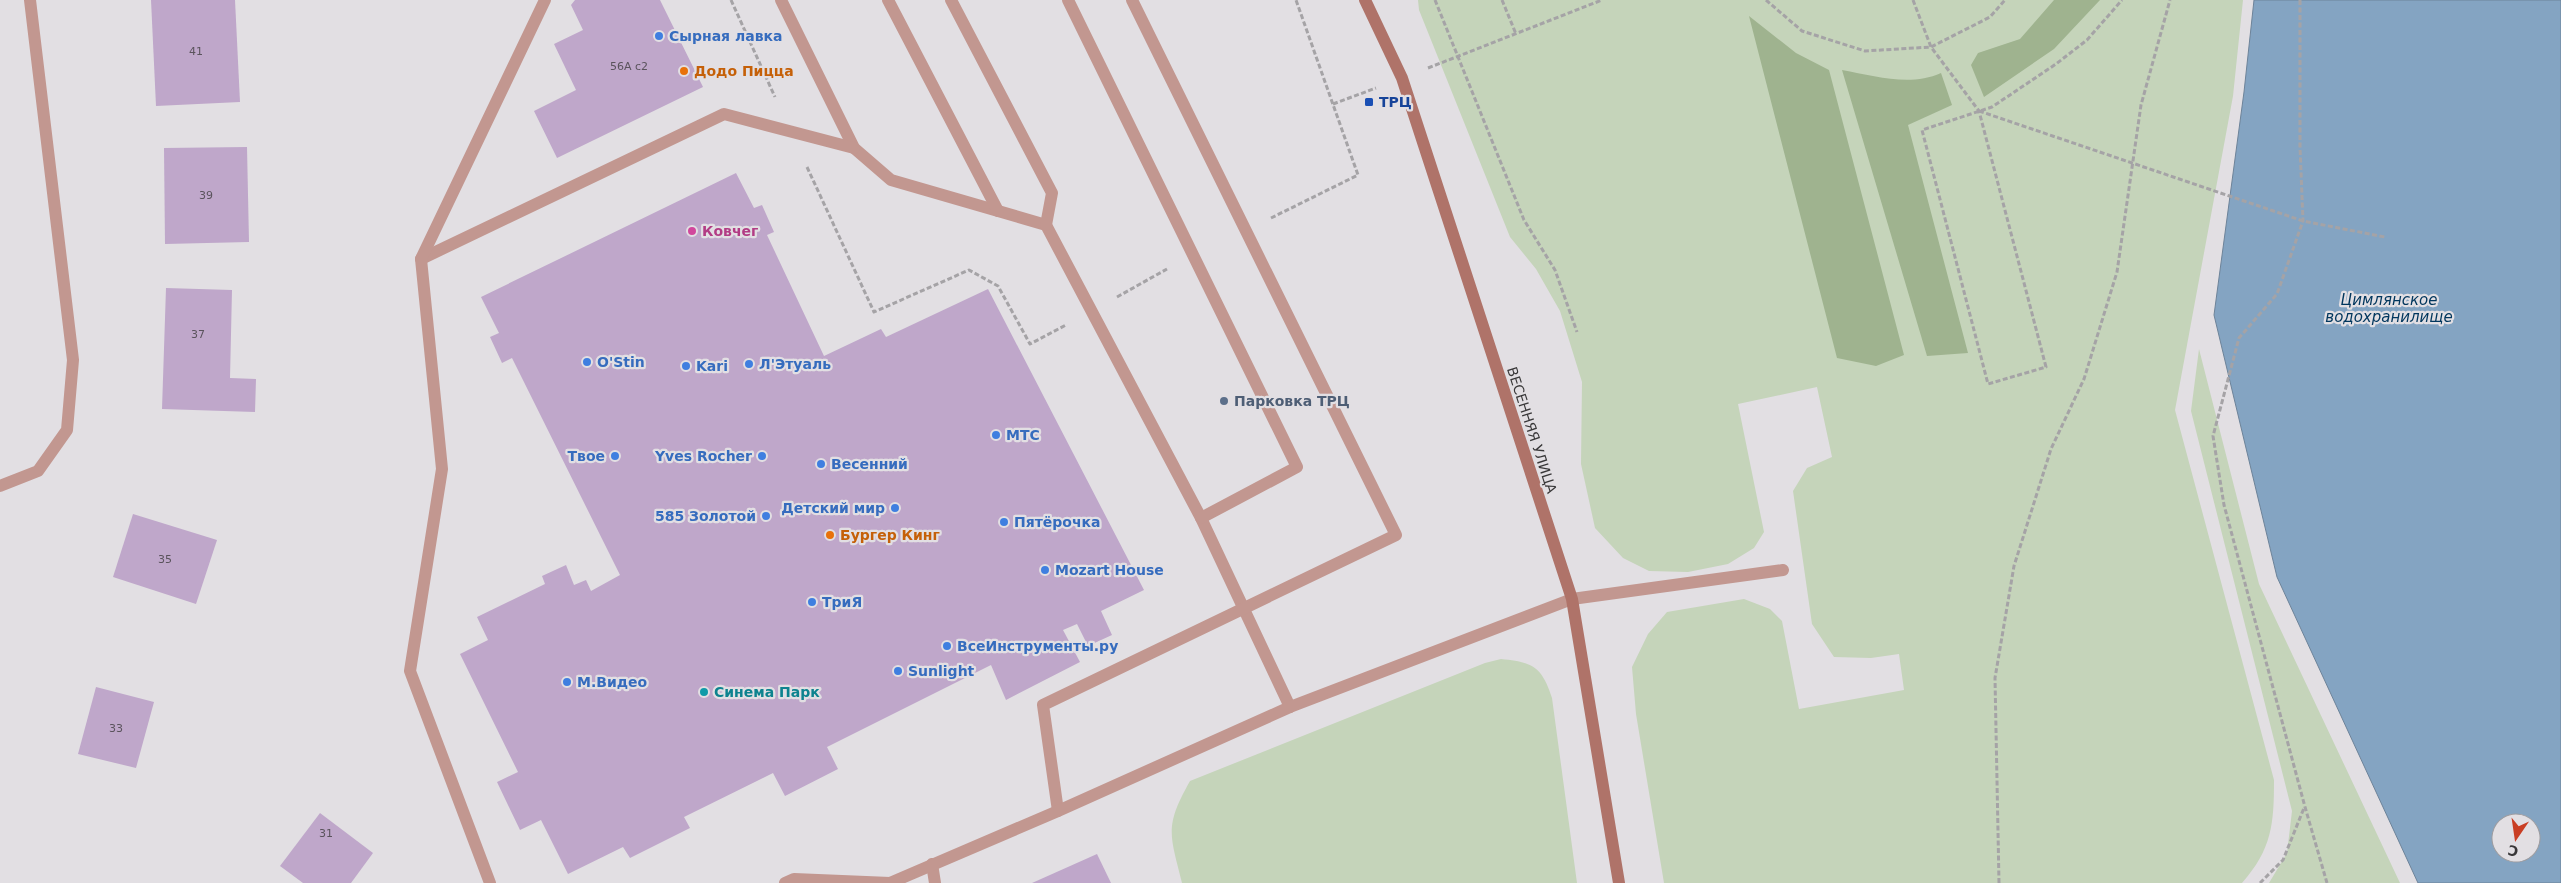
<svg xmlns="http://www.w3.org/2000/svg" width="2561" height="883" font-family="'DejaVu Sans',sans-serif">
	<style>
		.green { fill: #c5d4ba }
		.forest { fill: #9fb38f }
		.water { fill: #84a4c2; stroke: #6d8399; fill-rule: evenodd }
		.building { fill: #bfa7ca }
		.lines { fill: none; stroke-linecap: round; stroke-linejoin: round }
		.path { stroke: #a5a3a6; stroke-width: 3; stroke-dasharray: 5 2.5; stroke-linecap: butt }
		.lane { stroke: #c29790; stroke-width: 12 }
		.street { stroke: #c29790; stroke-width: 12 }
		.secondary { stroke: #af7369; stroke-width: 12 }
		.shop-dot { fill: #3f7fe0; stroke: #e2dfe3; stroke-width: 2 }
		.food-dot { fill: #e8710a; stroke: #e2dfe3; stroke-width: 2 }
		.transit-dot { fill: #1a4fb4; stroke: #e2dfe3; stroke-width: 2 }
		.hotel-dot { fill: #d1479c; stroke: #e2dfe3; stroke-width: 2 }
		.service-dot { fill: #5c6f8a; stroke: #e2dfe3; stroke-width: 2 }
		.culture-dot { fill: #0f9aa8; stroke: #e2dfe3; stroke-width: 2 }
		.labels { text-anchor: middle; stroke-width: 4.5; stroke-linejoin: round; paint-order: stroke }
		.number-label { font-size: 11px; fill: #5a535c }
		.shop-label { font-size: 14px; font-weight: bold; fill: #366cbe; stroke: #e2dfe3; text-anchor: start }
		.food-label { font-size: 14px; font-weight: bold; fill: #c56008; stroke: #e2dfe3; text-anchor: start }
		.transit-label { font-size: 14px; font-weight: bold; fill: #164399; stroke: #e2dfe3; text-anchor: start }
		.hotel-label { font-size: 14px; font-weight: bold; fill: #b23c85; stroke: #e2dfe3; text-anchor: start }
		.service-label { font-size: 14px; font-weight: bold; fill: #4e5e75; stroke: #e2dfe3; text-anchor: start }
		.street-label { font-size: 14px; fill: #383738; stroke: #e2dfe3 }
		.culture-label { font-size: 14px; font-weight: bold; fill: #0d838f; stroke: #e2dfe3; text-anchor: start }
		.water-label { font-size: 15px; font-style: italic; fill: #00365d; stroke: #e2dfe3 }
	</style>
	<rect width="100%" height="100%" fill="#e2dfe3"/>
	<g class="green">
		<path d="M1418,0H2243L2233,96L2175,410L2274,780C2274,824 2272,849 2242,883H1664L1636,714L1632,667L1648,634L1667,612L1744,599L1770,609L1782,621L1799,709L1904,690L1899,654L1871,658L1834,657L1812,624L1793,491L1807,468L1832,457L1817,387L1738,404L1764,532L1754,548L1728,564L1688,572L1649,571L1623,558L1595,528L1581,464L1582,382L1560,311L1536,269L1510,237L1419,10Z"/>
		<polygon points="2199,349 2259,584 2400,883 2269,883 2287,853 2292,811 2191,411"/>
		<path d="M1501,659C1533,662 1542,667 1552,698L1577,883H1182C1170,834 1164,827 1190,781L1485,663Z"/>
	</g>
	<g class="forest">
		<polygon points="2054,0 2100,0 2054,49 1984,97 1971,65 1978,53 2020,39"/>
		<polygon points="1749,16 1796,53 1829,70 1904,355 1876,366 1837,358"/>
		<path d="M1842,70C1875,76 1910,87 1941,73L1952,105L1908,125L1968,353L1927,356Z"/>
	</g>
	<path class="water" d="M2254,0H2561V883H2418L2277,577L2214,315L2244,92ZM2501,823H2531V853H2501Z"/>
	<g class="building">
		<polygon points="151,0 235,0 240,102 156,106"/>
		<polygon points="575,0 660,0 703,87 557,158 534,111 576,90 554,44 583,30 571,5"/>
		<polygon points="247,147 249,242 165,244 164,148"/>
		<polygon points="736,173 754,208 762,205 774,232 767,235 824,356 881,329 886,337 988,289 1144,590 1101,611 1112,635 1088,646 1077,624 1063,630 1080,662 1006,700 991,665 827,747 838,769 785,796 773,773 684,817 690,828 630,858 623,847 568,874 541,820 520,830 497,782 518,772 460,654 488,640 477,617 545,584 542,576 566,565 574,585 586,580 591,591 620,575 512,358 502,363 490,337 499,333 481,297"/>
		<polygon points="166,288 232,290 230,378 256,379 255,412 162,409"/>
		<polygon points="133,514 217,540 196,604 113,577"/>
		<polygon points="96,687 154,702 136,768 78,754"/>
		<polygon points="320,813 373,853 351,883 303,883 280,866"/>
		<polygon points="1097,854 1111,883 1032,883"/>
	</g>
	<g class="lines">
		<g class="path">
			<polyline points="731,0 775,97"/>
			<polyline points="1435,0 1524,220 1555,270 1577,332"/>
			<polyline points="1502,0 1516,34"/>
			<polyline points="1766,0 1802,31 1865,51 1931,47 1990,17 2005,0"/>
			<polyline points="1913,0 1931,47 1979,111 2046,367 1988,384 1922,130 1992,107 2056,64 2087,40 2122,0"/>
			<polyline points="2300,0 2300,147 2303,221 2277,294 2239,338 2213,436 2224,505 2305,807 2327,883"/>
			<polyline points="1428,68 1602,0"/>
			<polyline points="1333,104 1376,88"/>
			<polyline points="1979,111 2303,221 2385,237"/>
			<polyline points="807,167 874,312 969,270 998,286 1030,344 1066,325"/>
			<polyline points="1271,218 1358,175 1296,0"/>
			<polyline points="1117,297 1167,269"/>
			<polyline points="1999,883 1995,678 2014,566 2051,449 2084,379 2117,272 2141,105 2170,0"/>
			<polyline points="2260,883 2283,860 2304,808"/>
		</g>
		<g class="lane">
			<polyline points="781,0 854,148 891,180 1046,225 1201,518 1290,707"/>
			<polyline points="888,0 998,211"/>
			<polyline points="951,0 1052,193 1046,225"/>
			<polyline points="1068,0 1297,467 1201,518"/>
			<polyline points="421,259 724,114 854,148"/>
			<polyline points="1058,811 1043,705 1396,535 1132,0"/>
			<polyline points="932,864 935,883"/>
			<polyline points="490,883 410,671 442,469 421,259 545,0"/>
			<polyline points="785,883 794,879 890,883 1058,811 1290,707 1572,599 1783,570"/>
		</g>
		<polyline class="street" points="0,486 38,471 67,430 73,360 30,0"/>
		<polyline class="secondary" points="1365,0 1402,78 1572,599 1619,883"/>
	</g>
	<g class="shop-dot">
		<circle cx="659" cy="36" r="5"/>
		<circle cx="587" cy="362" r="5"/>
		<circle cx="749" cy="364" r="5"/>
		<circle cx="686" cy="366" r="5"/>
		<circle cx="996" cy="435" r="5"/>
		<circle cx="615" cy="456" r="5"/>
		<circle cx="762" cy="456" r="5"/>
		<circle cx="821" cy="464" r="5"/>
		<circle cx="895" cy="508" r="5"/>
		<circle cx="766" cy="516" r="5"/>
		<circle cx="1004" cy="522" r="5"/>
		<circle cx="1045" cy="570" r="5"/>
		<circle cx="812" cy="602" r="5"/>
		<circle cx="947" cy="646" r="5"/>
		<circle cx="898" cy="671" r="5"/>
		<circle cx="567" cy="682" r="5"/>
	</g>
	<g class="food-dot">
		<circle cx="684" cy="71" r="5"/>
		<circle cx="830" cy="535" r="5"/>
	</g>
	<rect class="transit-dot" x="1364" y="97" width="10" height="10" rx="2.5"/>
	<circle class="hotel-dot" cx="692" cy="231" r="5"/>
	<circle class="service-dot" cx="1224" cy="401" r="5"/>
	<circle class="culture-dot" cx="704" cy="692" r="5"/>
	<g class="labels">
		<g class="number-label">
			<text x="196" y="55">41</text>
			<text x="629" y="70">56А с2</text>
			<text x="206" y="199">39</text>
			<text x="198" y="338">37</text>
			<text x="165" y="563">35</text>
			<text x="116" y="732">33</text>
			<text x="326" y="837">31</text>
		</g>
		<g class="shop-label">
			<text x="669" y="41">Сырная лавка</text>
			<text x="597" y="367">O'Stin</text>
			<text x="759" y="369">Л'Этуаль</text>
			<text x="696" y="371">Kari</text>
			<text x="1006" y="440">МТС</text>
			<text x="605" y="461" text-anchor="end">Твое</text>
			<text x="752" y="461" text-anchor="end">Yves Rocher</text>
			<text x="831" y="469">Весенний</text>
			<text x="885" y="513" text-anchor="end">Детский мир</text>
			<text x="756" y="521" text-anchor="end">585 Золотой</text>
			<text x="1014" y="527">Пятёрочка</text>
			<text x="1055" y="575">Mozart House</text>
			<text x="822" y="607">ТриЯ</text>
			<text x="957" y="651">ВсеИнструменты.ру</text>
			<text x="908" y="676">Sunlight</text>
			<text x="577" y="687">М.Видео</text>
		</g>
		<g class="food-label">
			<text x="694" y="76">Додо Пицца</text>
			<text x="840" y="540">Бургер Кинг</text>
		</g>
		<g class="transit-label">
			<text x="1379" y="107">ТРЦ</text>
		</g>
		<g class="hotel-label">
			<text x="702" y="236">Ковчег</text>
		</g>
		<g class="service-label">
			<text x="1234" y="406">Парковка ТРЦ</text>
		</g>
		<g class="street-label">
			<text transform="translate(1532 430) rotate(72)" y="5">ВЕСЕННЯЯ УЛИЦА</text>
		</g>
		<g class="culture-label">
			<text x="714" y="697">Синема Парк</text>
		</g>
		<g class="water-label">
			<text x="2389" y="305">Цимлянское<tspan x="2389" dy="17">водохранилище</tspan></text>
		</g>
	</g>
	<g transform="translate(2516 838) rotate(193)"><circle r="24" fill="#e2dfe3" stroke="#9e9c9f"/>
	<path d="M0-4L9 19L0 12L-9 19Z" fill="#c93e24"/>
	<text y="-8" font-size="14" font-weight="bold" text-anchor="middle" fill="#383738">С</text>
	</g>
</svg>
